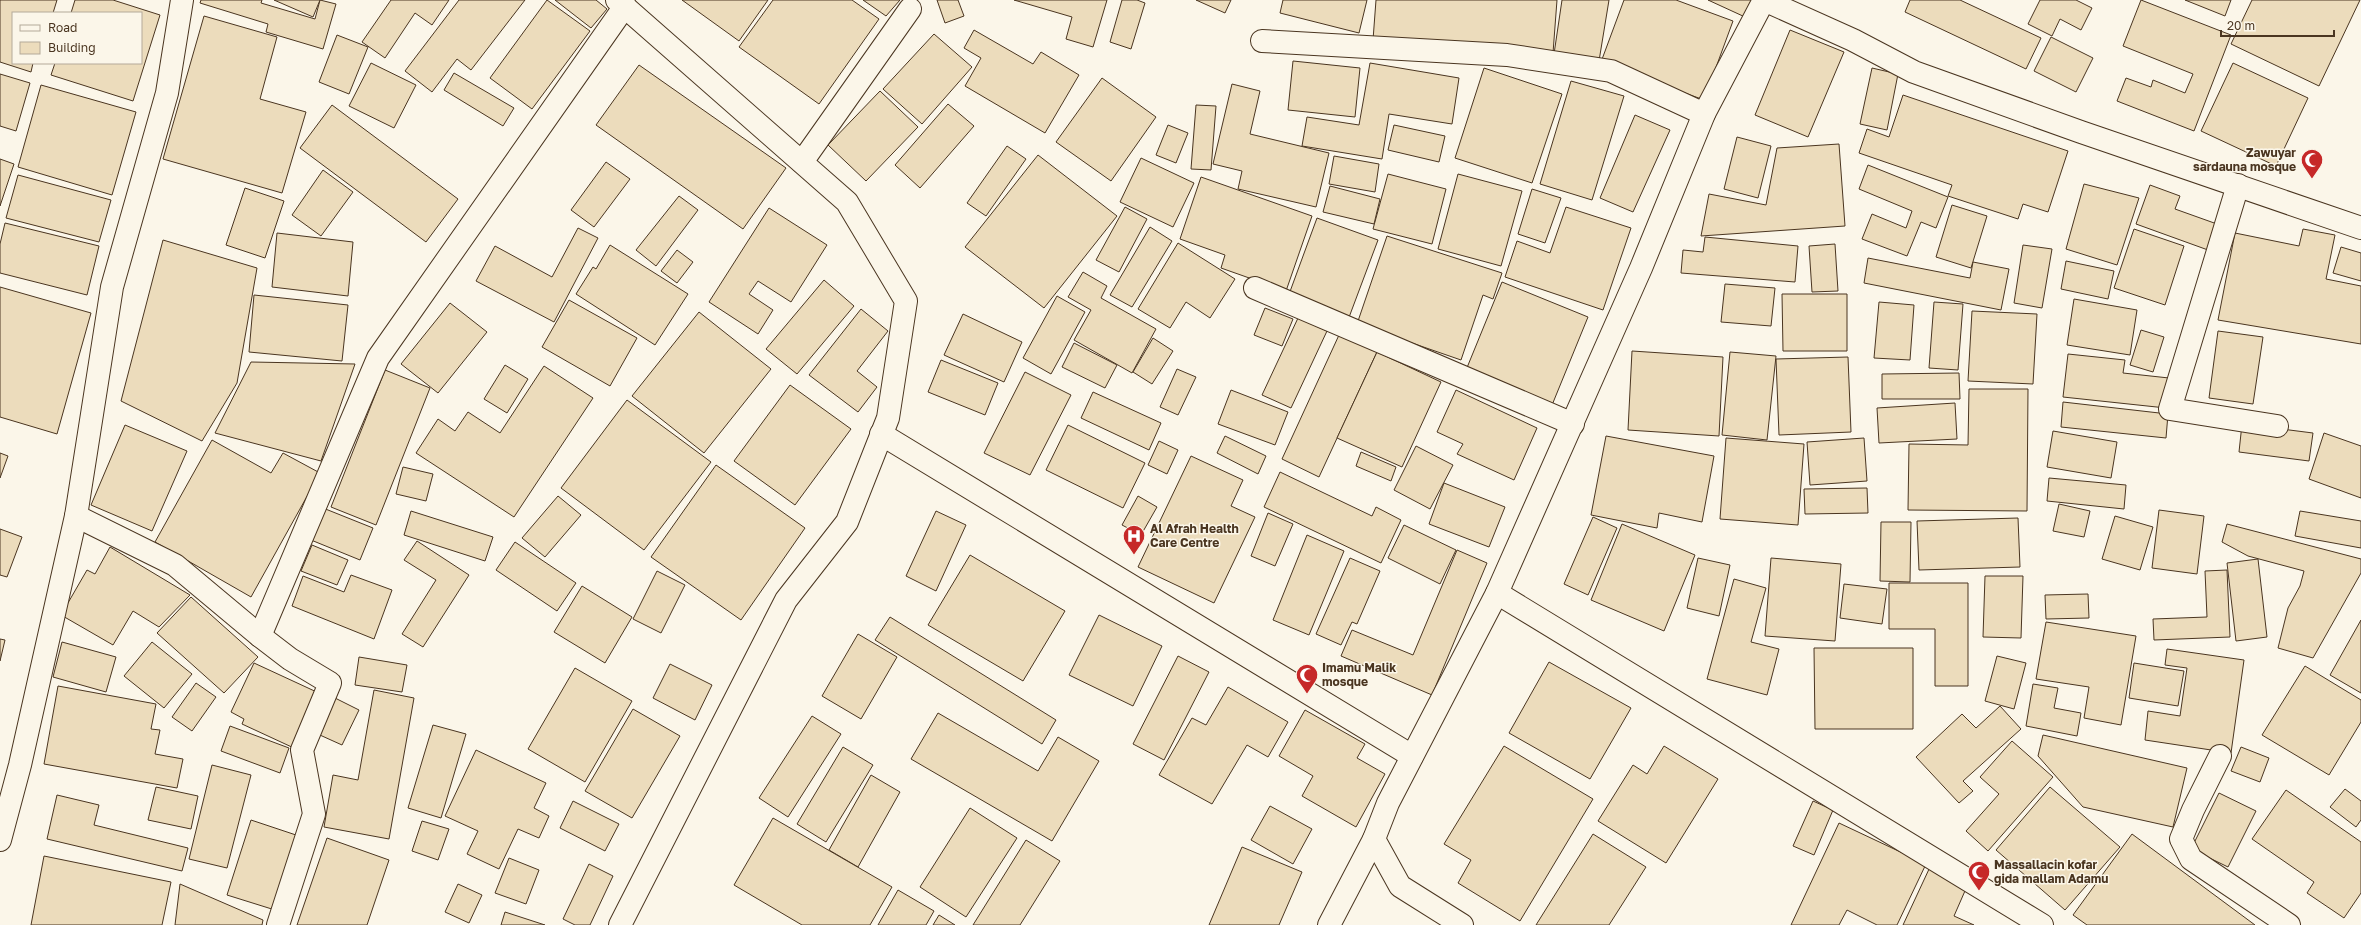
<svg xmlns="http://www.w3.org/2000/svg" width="2361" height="925" font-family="'Golos Text',sans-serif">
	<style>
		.building { fill: #ecdcbc; stroke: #4a3520 }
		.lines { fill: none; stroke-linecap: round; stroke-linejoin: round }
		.minor-casing { stroke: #4a3520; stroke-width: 24 }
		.tertiary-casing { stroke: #4a3520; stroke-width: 24 }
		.minor { stroke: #fbf6e9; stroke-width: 22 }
		.tertiary { stroke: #fbf6e9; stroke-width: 22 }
		.labels { text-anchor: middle; stroke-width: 3; stroke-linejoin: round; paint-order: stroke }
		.poi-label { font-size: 12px; font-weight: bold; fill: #4a3520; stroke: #fbf6e9; text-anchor: start }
	</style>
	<rect width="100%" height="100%" fill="#fbf6e9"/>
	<g class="building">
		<polygon points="0,0 57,0 53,13 13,13 13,63 33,63 31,72 0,62"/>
		<polygon points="75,0 113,0 160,15 133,101 51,75 55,63 141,63 141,13 71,13"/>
		<polygon points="201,0 262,0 261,3 315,19 320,0 336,4 323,49 266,32 268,24 200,3"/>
		<polygon points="274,0 320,0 313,17"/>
		<polygon points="391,0 449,0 432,25 415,13 385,58 362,42"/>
		<polygon points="459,0 525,0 471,70 457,59 432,92 405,71"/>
		<polygon points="547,0 590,31 532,109 490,78"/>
		<polygon points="555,0 596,0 607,9 591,28"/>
		<polygon points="682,0 768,0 739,41"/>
		<polygon points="773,0 852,0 879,19 819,104 739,47"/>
		<polygon points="863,0 900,0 886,16"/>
		<polygon points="937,0 958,0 964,16 945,23"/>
		<polygon points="1014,0 1107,0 1093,47 1066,39 1072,17"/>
		<polygon points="1122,0 1137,0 1145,3 1131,49 1110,42"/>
		<polygon points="1196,0 1231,0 1225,13"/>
		<polygon points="1283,0 1367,0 1359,33 1280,13"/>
		<polygon points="1376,0 1557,0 1553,53 1373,40"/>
		<polygon points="1562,0 1609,0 1599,61 1554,54"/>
		<polygon points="1624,0 1676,0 1733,21 1704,100 1601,62"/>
		<polygon points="1708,0 1753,0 1745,17"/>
		<polygon points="1910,0 1960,0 2041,38 2026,69 1905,12"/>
		<polygon points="2040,0 2076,0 2092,8 2081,30 2060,19 2052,36 2028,24"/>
		<polygon points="2141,0 2231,35 2194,131 2117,101 2126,78 2151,87 2153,80 2185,93 2193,74 2123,46"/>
		<polygon points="2185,0 2231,0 2225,16"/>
		<polygon points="2252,0 2360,0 2319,86 2231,44"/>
		<polygon points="204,16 277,37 260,99 306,112 282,193 163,159"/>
		<polygon points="974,30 1033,64 1041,52 1079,75 1045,133 965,86 981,58 964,48"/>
		<polygon points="1790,30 1844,52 1808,137 1755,115"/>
		<polygon points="934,34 972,67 922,124 883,89"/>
		<polygon points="337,35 368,47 349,94 319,82"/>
		<polygon points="2051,37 2093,58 2076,92 2034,71"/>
		<polygon points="1293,61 1360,68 1355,117 1288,110"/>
		<polygon points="371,63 416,85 394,128 349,106"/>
		<polygon points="1370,63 1459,78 1452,124 1389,114 1382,159 1302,146 1307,117 1359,125"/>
		<polygon points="2233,63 2308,98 2276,166 2201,131"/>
		<polygon points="639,65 786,168 743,229 596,125"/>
		<polygon points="1484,68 1562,94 1532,183 1455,158"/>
		<polygon points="1872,68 1898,74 1887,130 1860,124"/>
		<polygon points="454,73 514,108 503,126 444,90"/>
		<polygon points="0,74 30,83 16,131 0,126"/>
		<polygon points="1102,78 1156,117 1111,181 1056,142"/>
		<polygon points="1571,81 1624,96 1592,200 1540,184"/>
		<polygon points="1232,84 1260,91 1250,134 1329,153 1316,207 1238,189 1242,171 1213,164"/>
		<polygon points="41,85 136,112 112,195 18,167"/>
		<polygon points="880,91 918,127 866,181 828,145"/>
		<polygon points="1903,95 2068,151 2048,212 2023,204 2018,219 1948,196 1952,185 1859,153 1867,129 1889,137"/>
		<polygon points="948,104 974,126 920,188 895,165"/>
		<polygon points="332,105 458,199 426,242 300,148"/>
		<polygon points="1196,105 1216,106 1211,170 1191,169"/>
		<polygon points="1635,115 1670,130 1633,212 1600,198"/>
		<polygon points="1168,125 1188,133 1176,163 1156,155"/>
		<polygon points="1394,125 1445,136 1439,162 1388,150"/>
		<polygon points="1737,137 1771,146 1758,198 1724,189"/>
		<polygon points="1839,144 1845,226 1701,236 1709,194 1766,205 1777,148"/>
		<polygon points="1007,146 1026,159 986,216 967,203"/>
		<polygon points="1038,155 1117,216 1044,308 965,247"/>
		<polygon points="1334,156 1379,164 1375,192 1329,184"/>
		<polygon points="1141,158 1194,183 1173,227 1120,202"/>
		<polygon points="0,159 14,164 0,206"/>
		<polygon points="606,162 630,179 594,227 571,210"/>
		<polygon points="1868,165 1948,197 1936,228 1921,222 1907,256 1862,239 1872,214 1906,228 1912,211 1859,189"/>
		<polygon points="323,170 353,192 321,236 292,215"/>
		<polygon points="1388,174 1446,189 1432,244 1373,229"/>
		<polygon points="1458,174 1522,191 1501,266 1438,249"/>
		<polygon points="18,175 111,200 99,242 6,218"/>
		<polygon points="1201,177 1312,216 1286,291 1221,268 1225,255 1180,239"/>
		<polygon points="2084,184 2139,198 2117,265 2066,249"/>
		<polygon points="2150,185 2180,196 2175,209 2217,224 2208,250 2136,224"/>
		<polygon points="1330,186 1380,199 1374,224 1323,212"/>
		<polygon points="245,188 284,201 265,258 226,245"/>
		<polygon points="1532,189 1561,198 1545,243 1518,234"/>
		<polygon points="679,196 698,210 656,266 636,250"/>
		<polygon points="1952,205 1987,216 1971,268 1936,257"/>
		<polygon points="1125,207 1147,219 1119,272 1096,260"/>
		<polygon points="1566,207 1631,228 1603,310 1505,277 1517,241 1550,253"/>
		<polygon points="769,208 827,245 791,302 758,281 749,294 773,310 758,334 709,302"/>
		<polygon points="1317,218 1378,240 1348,320 1288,297"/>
		<polygon points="5,223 99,246 87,295 0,273 0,244"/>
		<polygon points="1150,227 1172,241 1132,307 1110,295"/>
		<polygon points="578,228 598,238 554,322 476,281 495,246 552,277"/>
		<polygon points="2134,229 2184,246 2165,305 2114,288"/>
		<polygon points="2303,229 2335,235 2326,279 2361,286 2361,344 2218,320 2235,233 2299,246"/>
		<polygon points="277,233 353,242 348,296 272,287"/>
		<polygon points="1387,236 1502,273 1493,299 1483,295 1461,360 1357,324"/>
		<polygon points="1705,237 1798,246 1795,282 1681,273 1683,250 1703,252"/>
		<polygon points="163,240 257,268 237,383 202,441 121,401"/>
		<polygon points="1178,243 1235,279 1210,318 1186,302 1170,328 1138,309"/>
		<polygon points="1835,244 1838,291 1812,292 1809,246"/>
		<polygon points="610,245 688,294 655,345 576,294 593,267 596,269"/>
		<polygon points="2023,245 2052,249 2042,308 2014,303"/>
		<polygon points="2341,247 2361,253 2361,281 2333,273"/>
		<polygon points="677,250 693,262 677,283 661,271"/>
		<polygon points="1868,258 1970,278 1973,262 2009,269 2001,310 1864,283"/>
		<polygon points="2066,261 2114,271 2108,299 2061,289"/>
		<polygon points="1083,272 1107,286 1101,298 1156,329 1132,373 1074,340 1091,310 1068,297"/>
		<polygon points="824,280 854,306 797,374 766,349"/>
		<polygon points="1502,282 1588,317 1550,410 1464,375"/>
		<polygon points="1725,284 1775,288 1771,326 1721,322"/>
		<polygon points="0,287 91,313 57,434 0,417"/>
		<polygon points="1782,294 1847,294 1847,351 1783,351"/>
		<polygon points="254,295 348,305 342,361 249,352"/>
		<polygon points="1057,296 1085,312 1051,374 1023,358"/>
		<polygon points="2074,299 2137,310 2130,355 2067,345"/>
		<polygon points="569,300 637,338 610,386 542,347"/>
		<polygon points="1879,302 1914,305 1910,360 1874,358"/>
		<polygon points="1934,302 1963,304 1958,370 1929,368"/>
		<polygon points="450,303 487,332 438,393 401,364"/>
		<polygon points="1265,308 1293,319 1282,346 1254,335"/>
		<polygon points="861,309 888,331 857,371 877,387 858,412 809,375"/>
		<polygon points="1972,311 2037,314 2033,384 1968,381"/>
		<polygon points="699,312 771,369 704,453 632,396"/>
		<polygon points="963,314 1022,342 1004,382 944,355"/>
		<polygon points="1298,318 1327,331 1291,408 1262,395"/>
		<polygon points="2141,330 2164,337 2153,372 2130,365"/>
		<polygon points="2218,331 2263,337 2253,404 2209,398"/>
		<polygon points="1339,335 1377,352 1319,477 1282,459"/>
		<polygon points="1153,338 1173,351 1152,384 1133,372"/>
		<polygon points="1074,343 1117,365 1105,388 1062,367"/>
		<polygon points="1632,351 1723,357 1719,436 1628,430"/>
		<polygon points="1377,352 1441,382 1402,467 1337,438"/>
		<polygon points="1730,352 1776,356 1767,440 1722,435"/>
		<polygon points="2068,354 2125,360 2123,373 2169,378 2166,408 2063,397"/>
		<polygon points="1848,357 1851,432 1779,435 1776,359"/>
		<polygon points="941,360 998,383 985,415 928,392"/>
		<polygon points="251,362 355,364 321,461 215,433"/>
		<polygon points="505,365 528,379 507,413 484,399"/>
		<polygon points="544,366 593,398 514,517 416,453 438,419 455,431 468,412 500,433"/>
		<polygon points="1177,369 1196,377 1178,415 1160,407"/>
		<polygon points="385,370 430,388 376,525 331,507"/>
		<polygon points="1025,372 1071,395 1030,475 984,453"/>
		<polygon points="1959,373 1960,399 1882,399 1882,374"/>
		<polygon points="790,385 851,429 795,505 734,461"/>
		<polygon points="1969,389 2028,389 2027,511 1908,510 1909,444 1968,445"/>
		<polygon points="1231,390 1288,412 1275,445 1218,424"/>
		<polygon points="1456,390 1537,428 1514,480 1457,454 1463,444 1437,432"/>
		<polygon points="1093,392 1161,423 1149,450 1081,418"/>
		<polygon points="627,400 711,462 644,550 561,488"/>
		<polygon points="2063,402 2168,414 2166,438 2061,427"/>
		<polygon points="1955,403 1957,439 1879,443 1877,408"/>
		<polygon points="2242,424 2313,433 2309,461 2239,452"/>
		<polygon points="125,425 187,451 152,531 91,505"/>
		<polygon points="1068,425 1145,463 1123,508 1046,470"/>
		<polygon points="2053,431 2117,442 2111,478 2047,467"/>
		<polygon points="2324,433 2361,446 2361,498 2309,479"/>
		<polygon points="1225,436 1266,456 1258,474 1217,453"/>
		<polygon points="1606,436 1714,456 1702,522 1659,513 1657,528 1591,515"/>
		<polygon points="1726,438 1804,444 1798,525 1720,519"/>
		<polygon points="1864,438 1867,481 1810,485 1807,442"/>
		<polygon points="212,440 271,473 283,453 320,473 251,597 155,542"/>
		<polygon points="1159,441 1178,450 1167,474 1148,465"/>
		<polygon points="1416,446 1453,465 1430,509 1394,490"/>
		<polygon points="1361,452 1396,467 1391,481 1356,466"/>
		<polygon points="0,453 8,456 0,478"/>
		<polygon points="1191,456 1243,480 1231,506 1255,517 1214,603 1138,567"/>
		<polygon points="716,465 805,528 741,620 651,557"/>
		<polygon points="403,467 433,474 426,501 396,494"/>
		<polygon points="1280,472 1372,516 1376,507 1401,520 1381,563 1264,507"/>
		<polygon points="2049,478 2126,485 2124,509 2047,501"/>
		<polygon points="1444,483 1505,507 1489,547 1429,524"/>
		<polygon points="1867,488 1868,513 1805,514 1804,489"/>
		<polygon points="558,496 581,515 545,557 522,538"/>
		<polygon points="1138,496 1157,507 1141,535 1122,525"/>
		<polygon points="2059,504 2090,511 2084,537 2053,531"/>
		<polygon points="323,508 373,528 360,560 311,540"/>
		<polygon points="2159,510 2204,516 2197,574 2152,568"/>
		<polygon points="411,511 493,537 485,561 404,535"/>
		<polygon points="936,511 966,525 936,591 906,576"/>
		<polygon points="2300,511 2361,521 2361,548 2295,536"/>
		<polygon points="1268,513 1293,524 1275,566 1251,556"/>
		<polygon points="2115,516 2153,527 2140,570 2102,559"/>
		<polygon points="1593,517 1617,528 1588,595 1564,584"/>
		<polygon points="2018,518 2020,567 1919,570 1917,521"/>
		<polygon points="1881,522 1911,522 1910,582 1880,581"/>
		<polygon points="1622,524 1695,555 1664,631 1591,600"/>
		<polygon points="2227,524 2361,559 2361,573 2313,658 2278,648 2288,608 2300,586 2304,571 2248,556 2222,542"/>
		<polygon points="1404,525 1456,550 1440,584 1388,558"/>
		<polygon points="0,529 22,537 7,577 0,575"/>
		<polygon points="1307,535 1344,551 1309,635 1273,620"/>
		<polygon points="417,541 469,575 423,647 402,634 436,580 404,560"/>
		<polygon points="515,542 576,583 557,611 496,570"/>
		<polygon points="312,545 348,560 337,585 301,571"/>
		<polygon points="110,547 190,595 159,627 133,611 113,645 61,615 87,570 95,574"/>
		<polygon points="1457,550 1487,563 1432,695 1341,656 1352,630 1413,655"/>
		<polygon points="970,555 1065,611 1023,681 928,625"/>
		<polygon points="1350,558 1380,571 1357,624 1352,622 1341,645 1316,634"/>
		<polygon points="1698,558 1730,565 1719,616 1687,608"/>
		<polygon points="1771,558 1841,564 1835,641 1765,636"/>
		<polygon points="2258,559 2267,637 2236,641 2227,563"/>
		<polygon points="2227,570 2230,637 2154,640 2153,619 2207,617 2205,571"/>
		<polygon points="657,571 685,585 661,633 633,619"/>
		<polygon points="351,575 392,590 374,639 292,606 303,576 344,592"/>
		<polygon points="1985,576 2023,576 2021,638 1983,637"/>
		<polygon points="1734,579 1766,588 1751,642 1779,649 1767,695 1707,679"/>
		<polygon points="1889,583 1968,583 1968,686 1935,686 1935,629 1889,629"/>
		<polygon points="1844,584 1887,589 1882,624 1840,618"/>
		<polygon points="582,586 632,617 605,663 554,632"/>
		<polygon points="2088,594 2089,618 2046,619 2045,595"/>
		<polygon points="191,597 258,657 224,693 157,633"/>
		<polygon points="1099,615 1162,646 1133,706 1069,675"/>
		<polygon points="890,617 1056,720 1042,744 875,640"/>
		<polygon points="2361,620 2361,693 2330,675"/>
		<polygon points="2046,622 2136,636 2121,725 2084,718 2089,687 2036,679"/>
		<polygon points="858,634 897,657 861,719 822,696"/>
		<polygon points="0,639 5,640 0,661"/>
		<polygon points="62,642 116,657 106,692 53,677"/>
		<polygon points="152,642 192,674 164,708 124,676"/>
		<polygon points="1814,648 1913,648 1913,729 1815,729"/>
		<polygon points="2167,649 2244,660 2231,753 2145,740 2148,711 2180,716 2187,668 2165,665"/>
		<polygon points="1178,656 1209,672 1164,760 1133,744"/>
		<polygon points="1997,656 2026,663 2014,709 1985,701"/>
		<polygon points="359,657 407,665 402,692 355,685"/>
		<polygon points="1549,662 1631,708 1590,779 1509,733"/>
		<polygon points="254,663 321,694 296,749 242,724 244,719 231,712"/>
		<polygon points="2134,663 2184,671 2178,706 2129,698"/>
		<polygon points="670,664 712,685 695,720 653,698"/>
		<polygon points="2305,666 2361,700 2361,722 2329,775 2262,735"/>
		<polygon points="575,668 632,701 585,782 528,749"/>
		<polygon points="196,683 216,697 192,731 172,717"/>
		<polygon points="2033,684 2058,688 2054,708 2081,713 2077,736 2026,726"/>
		<polygon points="58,686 156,704 151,729 160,730 155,754 183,759 177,788 44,764"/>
		<polygon points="1228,687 1288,722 1268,757 1247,745 1212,804 1159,775 1192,718 1206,725"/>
		<polygon points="374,690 414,698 389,839 324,827 333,775 358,780"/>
		<polygon points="329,695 359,710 342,745 311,731"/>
		<polygon points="2000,706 2021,729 1963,781 1973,791 1959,803 1916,757 1962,714 1976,728"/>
		<polygon points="633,709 680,736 632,818 585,791"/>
		<polygon points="1305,710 1365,744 1357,758 1385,774 1356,827 1302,796 1313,776 1279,756"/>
		<polygon points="938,713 1038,771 1058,737 1099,761 1052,841 911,759"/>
		<polygon points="812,716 841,734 788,817 759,798"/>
		<polygon points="433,725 466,734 441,818 408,808"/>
		<polygon points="230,726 289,748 280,773 221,751"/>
		<polygon points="2043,735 2187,768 2173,827 2083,807 2038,756"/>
		<polygon points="2012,741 2053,777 1988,851 1966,831 1999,794 1980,777"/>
		<polygon points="1504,746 1593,799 1520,921 1458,883 1471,860 1444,844"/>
		<polygon points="1664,746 1718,779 1666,863 1598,821 1633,765 1647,774"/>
		<polygon points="843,747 873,765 826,842 797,824"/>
		<polygon points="2241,747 2269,758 2260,782 2231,771"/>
		<polygon points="476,750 546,783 534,808 549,816 539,838 518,829 499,869 467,854 478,831 445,816"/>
		<polygon points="212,765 251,775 227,868 189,859"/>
		<polygon points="871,775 900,792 858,867 829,850"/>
		<polygon points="156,787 198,796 191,829 148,820"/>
		<polygon points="2050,787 2120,847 2065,910 1996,850"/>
		<polygon points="2345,789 2361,801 2361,820 2356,827 2330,807"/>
		<polygon points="2286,790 2361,842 2361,893 2344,918 2307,893 2314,882 2252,839"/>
		<polygon points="2219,793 2256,811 2228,867 2191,849"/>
		<polygon points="57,795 99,805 94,825 188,848 182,871 47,839"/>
		<polygon points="573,801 619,824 605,851 560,828"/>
		<polygon points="1813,801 1833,810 1814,855 1793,846"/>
		<polygon points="1270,806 1312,829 1293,864 1251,840"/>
		<polygon points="970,808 1017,838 966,917 920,887"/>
		<polygon points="773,818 892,887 870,925 802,925 734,885"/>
		<polygon points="251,820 299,836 275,910 227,895"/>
		<polygon points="422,821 449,829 438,860 412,851"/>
		<polygon points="1839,823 1926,864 1897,925 1877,925 1847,910 1839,925 1791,925"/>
		<polygon points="1593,834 1646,867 1609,925 1536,925"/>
		<polygon points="2132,834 2255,925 2087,925 2073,915"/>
		<polygon points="327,838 389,860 367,925 297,925"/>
		<polygon points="1026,840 1060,861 1020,925 973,925"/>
		<polygon points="1242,847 1302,872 1279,925 1209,925"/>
		<polygon points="44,856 171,882 162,925 31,925"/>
		<polygon points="509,858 539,870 526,904 495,893"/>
		<polygon points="589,864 613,876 590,925 575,925 563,919"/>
		<polygon points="1930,867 1968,884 1954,916 1974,925 1903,925"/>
		<polygon points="180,884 263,920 262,925 175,925"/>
		<polygon points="458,884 482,895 469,923 445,912"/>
		<polygon points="898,890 934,911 926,925 878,925"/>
		<polygon points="505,912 545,925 501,925"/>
		<polygon points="939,915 955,925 933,925"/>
	</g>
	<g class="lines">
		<g class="minor-casing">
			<g id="minor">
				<polyline points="617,0 847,202 906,301 888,418 847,522 786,600 620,925"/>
				<polyline points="1764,0 1853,40 1914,72 2081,132 2361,228"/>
				<polyline points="1262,41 1507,55 1611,71 1704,114"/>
				<polyline points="802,162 910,9"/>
				<polyline points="2238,185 2170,409 2277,426"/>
				<polyline points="1255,288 1573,424"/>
				<polyline points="881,434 1412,756"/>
				<polyline points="76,516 175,565 260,636 290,659 330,683 302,750 314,814 278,925"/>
				<polyline points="1497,593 2042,925"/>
				<polyline points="260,636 378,358 625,6"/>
				<polyline points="2220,756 2193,810 2181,839 2191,859 2289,925"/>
				<polyline points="0,840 20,765 76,516 112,287 167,93 182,0"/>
				<polyline points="1329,925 1374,839"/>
			</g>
		</g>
		<g class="tertiary-casing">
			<polyline id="tertiary" points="1462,925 1400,886 1374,839 1388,803 1497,593 1641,268 1704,114 1764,0"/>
		</g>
		<use href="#minor" class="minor"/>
		<use href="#tertiary" class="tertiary"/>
	</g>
	<defs>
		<g id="mosque-pin" transform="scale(1.15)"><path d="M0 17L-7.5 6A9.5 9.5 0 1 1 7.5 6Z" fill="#c62828" stroke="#fbf6e9"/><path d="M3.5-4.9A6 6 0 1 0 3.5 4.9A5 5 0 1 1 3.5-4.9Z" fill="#fff"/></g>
		<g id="hospital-pin" transform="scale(1.15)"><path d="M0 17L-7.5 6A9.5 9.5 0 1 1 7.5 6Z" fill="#c62828" stroke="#fbf6e9"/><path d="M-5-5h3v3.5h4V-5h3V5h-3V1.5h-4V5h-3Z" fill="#fff"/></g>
	</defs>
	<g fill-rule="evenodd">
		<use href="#mosque-pin" x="2312" y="160"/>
		<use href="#hospital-pin" x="1134" y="536"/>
		<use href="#mosque-pin" x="1307" y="675"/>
		<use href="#mosque-pin" x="1979" y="872"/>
	</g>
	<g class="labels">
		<g class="poi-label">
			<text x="2296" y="157" text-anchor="end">Zawuyar<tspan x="2296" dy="14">sardauna mosque</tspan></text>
			<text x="1150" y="533">Al Afrah Health<tspan x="1150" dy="14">Care Centre</tspan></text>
			<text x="1322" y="672">Imamu Malik<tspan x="1322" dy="14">mosque</tspan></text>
			<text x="1994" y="869">Massallacin kofar<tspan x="1994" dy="14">gida mallam Adamu</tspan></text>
		</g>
	</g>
	<rect x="12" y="12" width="130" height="52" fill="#fbf6e9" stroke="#b4a999"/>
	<rect x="20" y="25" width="20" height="6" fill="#fbf6e9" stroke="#b4a999"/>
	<text x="48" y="32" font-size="12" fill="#4a3520">Road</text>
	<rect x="20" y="42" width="20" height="12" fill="#ecdcbc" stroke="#b4a999"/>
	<text x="48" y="52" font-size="12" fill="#4a3520">Building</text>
	<path d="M2221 30v6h113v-6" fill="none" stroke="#4a3520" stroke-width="2"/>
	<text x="2227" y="30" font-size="12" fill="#4a3520" stroke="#fbf6e9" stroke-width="3" paint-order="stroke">20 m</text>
</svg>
